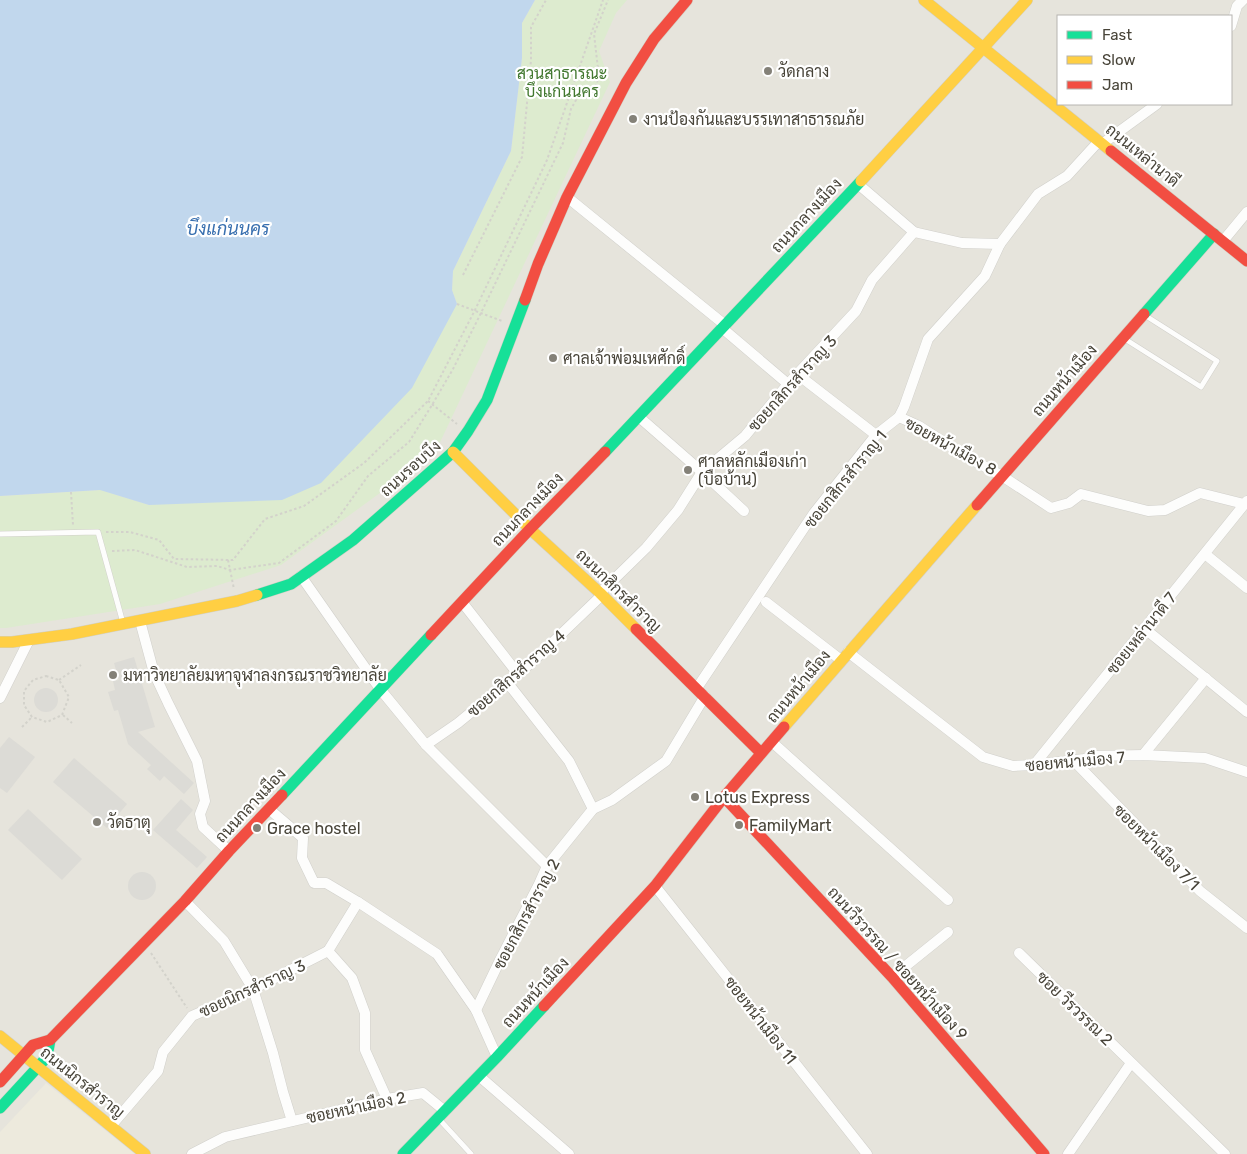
<svg xmlns="http://www.w3.org/2000/svg" width="1247" height="1154" font-family="Rubik,Sarabun,sans-serif">
	<style>
		.residential { fill: #e6e4dc; fill-rule: evenodd }
		.education { fill: #edeadd }
		.green { fill: #ddebcf }
		.water { fill: #c1d7ed }
		.building { fill: #dcdbd6 }
		.lines { fill: none; stroke-linecap: round; stroke-linejoin: round }
		.lane-casing { stroke: #d1d0cb; stroke-width: 6 }
		.street-casing { stroke: #d1d0cb; stroke-width: 11 }
		.fast-casing { stroke: #d1cfc4; stroke-width: 12 }
		.slow-casing { stroke: #d1cfc4; stroke-width: 12 }
		.jam-casing { stroke: #d1cfc4; stroke-width: 12 }
		.path { stroke: #d3d2cb; stroke-width: 2; stroke-dasharray: 2.5 2.5; stroke-linecap: butt }
		.lane { stroke: #fdfdfc; stroke-width: 5 }
		.street { stroke: #fdfdfc; stroke-width: 10 }
		.fast { stroke: #16e098; stroke-width: 11 }
		.slow { stroke: #ffcf43; stroke-width: 11 }
		.jam { stroke: #f24e42; stroke-width: 11 }
		.poi-dot { fill: #848178; stroke: #fff; stroke-width: 2 }
		.labels { text-anchor: middle; stroke-width: 4.5; stroke-linejoin: round; paint-order: stroke }
		.poi-label { font-size: 16px; fill: #484439; stroke: #fff; text-anchor: start }
		.park-label { font-size: 16px; fill: #42782f; stroke: #fff }
		.street-label { font-size: 16px; fill: #484439; stroke: #fff }
		.water-label { font-size: 18px; font-style: italic; fill: #386faf; stroke: #fff }
	</style>
	<rect width="100%" height="100%" fill="#f3f2ed"/>
	<path class="residential" d="M0,0H1247V1154H0ZM1058,16H1231V104H1058Z"/>
	<polygon class="education" points="46,1083 135,1154 0,1154 0,1132"/>
	<polygon class="green" points="535,0 627,0 616,13 599,51 610,82 435,453 281,565 160,604 6,628 0,628 0,496 101,490 149,505 457,304 452,290 453,271 511,151 522,58 522,23"/>
	<polygon class="water" points="0,0 535,0 522,23 522,58 511,151 453,271 452,290 457,304 412,388 321,483 282,500 149,505 100,490 0,496"/>
	<g class="building">
		<polygon points="134,657 155,727 138,732 194,783 184,794 164,776 160,781 147,769 151,765 128,744 118,710 114,711 108,692 115,690 113,681 119,680 114,663"/>
		<circle cx="46" cy="700" r="12"/>
		<polygon points="9,737 35,757 7,793 0,788 0,748"/>
		<polygon points="74,758 127,804 107,828 53,782"/>
		<polygon points="181,799 193,810 176,830 207,857 197,868 153,830"/>
		<polygon points="28,809 82,859 62,880 8,830"/>
		<circle cx="142" cy="886" r="14"/>
	</g>
	<g class="lines">
		<g class="lane-casing">
			<g id="lane">
				<polyline points="1125,339 1201,387 1217,361 1146,316"/>
				<polyline points="0,534 98,532 123,623"/>
				<polyline points="439,1119 471,1154"/>
			</g>
		</g>
		<g class="street-casing">
			<g id="street">
				<polyline points="1231,26 1237,6 1243,0"/>
				<polyline points="1102,144 1157,104"/>
				<polyline points="858,184 914,232 962,243 1000,244"/>
				<polyline points="567,197 725,325"/>
				<polyline points="1223,241 1247,212"/>
				<polyline points="722,328 788,384"/>
				<polyline points="797,374 876,435"/>
				<polyline points="639,417 702,472 744,511"/>
				<polyline points="899,417 919,426 967,457 1002,476 1051,508 1069,503 1081,494 1148,511 1165,510 1200,493 1244,504"/>
				<polyline points="1205,554 1247,588"/>
				<polyline points="301,576 380,689 426,745 547,866"/>
				<polyline points="600,593 646,548 678,510 702,472 745,436 788,384 856,311 872,280 914,232"/>
				<polyline points="462,602 518,674"/>
				<polyline points="766,602 841,660"/>
				<polyline points="140,621 154,673 168,703 197,761 205,801 200,814 203,827 229,851"/>
				<polyline points="1144,628 1247,712"/>
				<polyline points="848,652 983,757 1013,766 1034,765 1084,759 1093,756 1143,755 1205,758 1247,772"/>
				<polyline points="507,682 569,761 593,809"/>
				<polyline points="697,688 814,513 876,435 899,417 904,407 928,339 985,276 1000,244 1038,194 1067,176 1099,141"/>
				<polyline points="0,698 29,640"/>
				<polyline points="772,742 948,900"/>
				<polyline points="426,745 458,723 531,663 602,595"/>
				<polyline points="1143,755 1206,678"/>
				<polyline points="1073,760 1200,891 1247,928"/>
				<polyline points="1034,765 1247,501"/>
				<polyline points="269,809 303,838 302,858 314,883 326,883 358,902 437,954 476,1010 497,1057"/>
				<polyline points="655,886 867,1154"/>
				<polyline points="185,901 224,941 253,989 273,1053 283,1092 292,1121"/>
				<polyline points="328,951 352,978 365,1013 365,1050 387,1099"/>
				<polyline points="328,951 358,902"/>
				<polyline points="1019,953 1225,1154"/>
				<polyline points="892,977 948,932"/>
				<polyline points="476,1010 500,960 539,884 547,866 593,809 612,800 666,761 705,696"/>
				<polyline points="479,1076 569,1154"/>
				<polyline points="111,1126 158,1071 163,1052 192,1016 253,989 328,951"/>
				<polyline points="192,1154 225,1137 387,1099 423,1093 445,1111"/>
				<polyline points="1068,1154 1131,1063"/>
			</g>
		</g>
		<g class="fast-casing">
			<g id="fast">
				<polyline points="1144,314 1214,234"/>
				<polyline points="605,452 861,181"/>
				<polyline points="257,595 291,584 353,540 453,452 468,431 487,400 525,300"/>
				<polyline points="282,795 431,635"/>
				<polyline points="0,1108 47,1057 50,1040"/>
				<polyline points="403,1154 497,1057 544,1006"/>
			</g>
		</g>
		<g class="slow-casing">
			<g id="slow">
				<polyline points="924,0 1111,151"/>
				<polyline points="861,181 1027,0"/>
				<polyline points="453,452 530,529 600,593 636,629"/>
				<polyline points="0,642 12,642 72,634 237,601 257,595"/>
				<polyline points="784,727 977,505"/>
				<polyline points="0,1036 145,1154"/>
			</g>
		</g>
		<g class="jam-casing">
			<g id="jam">
				<polyline points="1111,151 1247,261"/>
				<polyline points="525,300 538,264 567,197 626,83 654,39 687,0"/>
				<polyline points="977,505 1144,314"/>
				<polyline points="636,629 761,753"/>
				<polyline points="431,635 530,529 605,452"/>
				<polyline points="724,797 892,977 1044,1154"/>
				<polyline points="544,1006 655,886 724,797 784,727"/>
				<polyline points="0,1082 33,1045 50,1040 185,901 229,851 282,795"/>
			</g>
		</g>
		<g class="path">
			<polyline points="463,275 522,157 531,60 531,27 546,0"/>
			<polyline points="457,304 502,321"/>
			<polyline points="428,401 457,424"/>
			<polyline points="71,492 73,525"/>
			<polyline points="106,532 130,532 159,540 174,559 233,560 265,519 304,506 364,463 428,401 475,310 547,160 603,0"/>
			<polyline points="112,551 135,550 187,567 217,566 230,570 279,563 336,521 368,476 409,442 432,405 453,369 481,313 563,143 571,109 576,100 597,84 598,69 594,34 608,0"/>
			<polyline points="228,560 234,589"/>
			<polygon points="46,676 59,680 69,697 62,715 47,722 32,717 24,705 24,691 33,680"/>
			<polyline points="59,680 81,665"/>
			<polyline points="63,715 72,723"/>
			<polyline points="22,727 32,717"/>
			<polyline points="151,953 187,1008"/>
		</g>
		<use href="#lane" class="lane"/>
		<use href="#street" class="street"/>
		<use href="#fast" class="fast"/>
		<use href="#slow" class="slow"/>
		<use href="#jam" class="jam"/>
	</g>
	<g class="poi-dot">
		<circle cx="768" cy="71" r="5"/>
		<circle cx="633" cy="119" r="5"/>
		<circle cx="553" cy="358" r="5"/>
		<circle cx="688" cy="470" r="5"/>
		<circle cx="113" cy="675" r="5"/>
		<circle cx="695" cy="797" r="5"/>
		<circle cx="97" cy="822" r="5"/>
		<circle cx="739" cy="825" r="5"/>
		<circle cx="257" cy="828" r="5"/>
	</g>
	<g class="labels">
		<g class="poi-label">
			<text x="778" y="77">วัดกลาง</text>
			<text x="643" y="125">งานป้องกันและบรรเทาสาธารณภัย</text>
			<text x="563" y="364">ศาลเจ้าพ่อมเหศักดิ์</text>
			<text x="698" y="467">ศาลหลักเมืองเก่า<tspan x="698" dy="18">(บือบ้าน)</tspan></text>
			<text x="123" y="681">มหาวิทยาลัยมหาจุฬาลงกรณราชวิทยาลัย</text>
			<text x="705" y="803">Lotus Express</text>
			<text x="107" y="828">วัดธาตุ</text>
			<text x="749" y="831">FamilyMart</text>
			<text x="267" y="834">Grace hostel</text>
		</g>
		<g class="park-label">
			<text x="562" y="79">สวนสาธารณะ<tspan x="562" dy="18">บึงแก่นนคร</tspan></text>
		</g>
		<g class="street-label">
			<text transform="translate(1143 155) rotate(39)" y="6">ถนนเหล่านาดี</text>
			<text transform="translate(806 215) rotate(-47)" y="6">ถนนกลางเมือง</text>
			<text transform="translate(1064 380) rotate(-49)" y="6">ถนนหน้าเมือง</text>
			<text transform="translate(792 383) rotate(-48)" y="6">ซอยกสิกรสำราญ 3</text>
			<text transform="translate(951 446) rotate(29)" y="6">ซอยหน้าเมือง 8</text>
			<text transform="translate(410 468) rotate(-42)" y="6">ถนนรอบบึง</text>
			<text transform="translate(845 479) rotate(-51)" y="6">ซอยกสิกรสำราญ 1</text>
			<text transform="translate(527 509) rotate(-46)" y="6">ถนนกลางเมือง</text>
			<text transform="translate(619 590) rotate(44)" y="6">ถนนกสิกรสำราญ</text>
			<text transform="translate(1141 633) rotate(-51)" y="6">ซอยเหล่านาดี 7</text>
			<text transform="translate(516 673) rotate(-41)" y="6">ซอยกสิกรสำราญ 4</text>
			<text transform="translate(798 686) rotate(-50)" y="6">ถนนหน้าเมือง</text>
			<text transform="translate(1075 761) rotate(-5)" y="6">ซอยหน้าเมือง 7</text>
			<text transform="translate(250 805) rotate(-47)" y="6">ถนนกลางเมือง</text>
			<text transform="translate(1157 847) rotate(45)" y="6">ซอยหน้าเมือง 7/1</text>
			<text transform="translate(526 914) rotate(-62)" y="6">ซอยกสิกรสำราญ 2</text>
			<text transform="translate(898 963) rotate(48)" y="6">ถนนวีรวรรณ / ซอยหน้าเมือง 9</text>
			<text transform="translate(252 988) rotate(-25)" y="6">ซอยนิกรสำราญ 3</text>
			<text transform="translate(535 992) rotate(-47)" y="6">ถนนหน้าเมือง</text>
			<text transform="translate(1075 1008) rotate(44)" y="6">ซอย วีรวรรณ 2</text>
			<text transform="translate(761 1020) rotate(52)" y="6">ซอยหน้าเมือง 11</text>
			<text transform="translate(83 1082) rotate(39)" y="6">ถนนนิกรสำราญ</text>
			<text transform="translate(356 1107) rotate(-12)" y="6">ซอยหน้าเมือง 2</text>
		</g>
		<g class="water-label">
			<text x="228" y="235">บึงแก่นนคร</text>
		</g>
	</g>
	<rect x="1057" y="15" width="175" height="90" fill="#ffffff" stroke="#b6b4b0"/>
	<rect x="1067" y="31" width="25" height="8" fill="#16e098" stroke="#b6b4b0"/>
	<text x="1102" y="40" font-size="15" fill="#484439">Fast</text>
	<rect x="1067" y="56" width="25" height="8" fill="#ffcf43" stroke="#b6b4b0"/>
	<text x="1102" y="65" font-size="15" fill="#484439">Slow</text>
	<rect x="1067" y="81" width="25" height="8" fill="#f24e42" stroke="#b6b4b0"/>
	<text x="1102" y="90" font-size="15" fill="#484439">Jam</text>
</svg>
